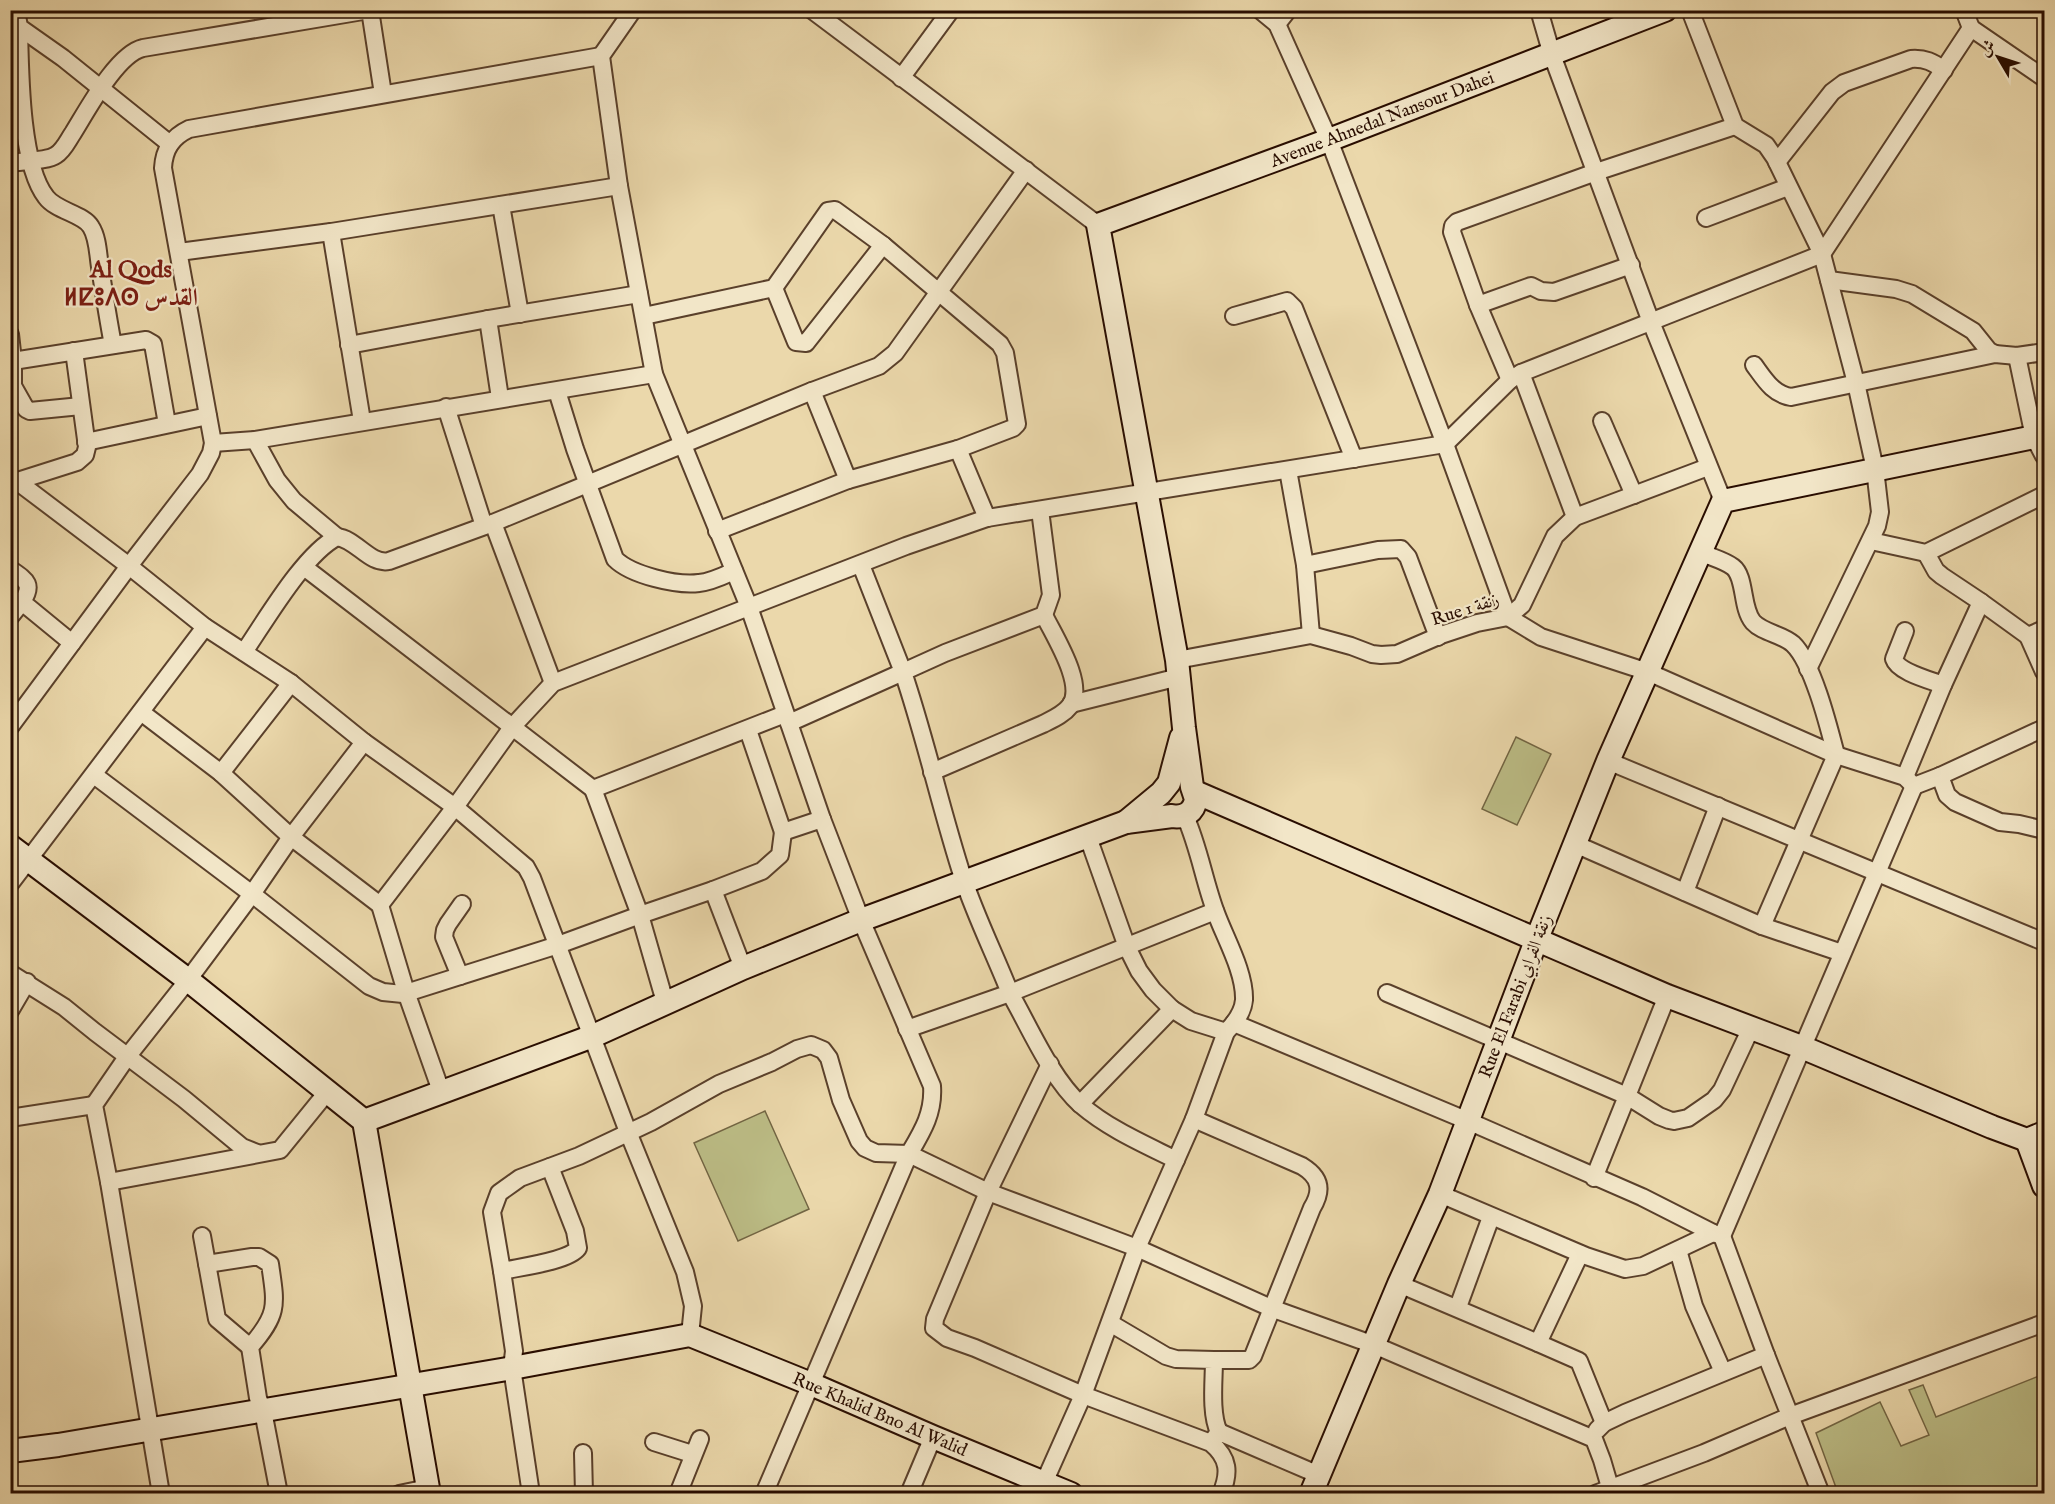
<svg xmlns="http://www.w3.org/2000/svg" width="2055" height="1504" font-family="'IM FELL English',Amiri,'Noto Sans Tifinagh',serif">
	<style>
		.green { fill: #bcbd86; stroke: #726543; stroke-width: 1.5 }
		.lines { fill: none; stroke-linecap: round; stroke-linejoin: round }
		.street-casing { stroke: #5a402b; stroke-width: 20 }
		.secondary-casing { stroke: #290d00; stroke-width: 26 }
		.street { stroke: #f2e6c8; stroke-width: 16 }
		.secondary { stroke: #f2e6c8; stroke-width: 22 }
		.labels { text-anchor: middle; stroke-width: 4.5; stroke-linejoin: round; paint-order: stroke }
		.street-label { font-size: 18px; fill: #290d00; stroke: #f2e6c8 }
		.district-label { font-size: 24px; font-weight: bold; fill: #7a1f14; stroke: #f2e6c8 }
	</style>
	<rect width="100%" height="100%" fill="#ebd8ab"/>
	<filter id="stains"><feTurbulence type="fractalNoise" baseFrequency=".00333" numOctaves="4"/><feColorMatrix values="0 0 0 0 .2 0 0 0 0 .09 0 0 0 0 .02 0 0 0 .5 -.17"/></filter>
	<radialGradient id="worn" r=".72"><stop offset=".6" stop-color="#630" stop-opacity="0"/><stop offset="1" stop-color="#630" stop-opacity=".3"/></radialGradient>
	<g class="green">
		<polygon points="1516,737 1551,754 1517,825 1482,809"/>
		<polygon points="765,1111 809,1209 738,1241 694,1143"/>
		<polygon points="2044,1374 2044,1493 1879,1494 1878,1491 1871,1493 1838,1493 1816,1433 1880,1402 1901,1446 1929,1435 1909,1390 1923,1385 1936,1417"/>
	</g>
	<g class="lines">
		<g class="street-casing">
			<g id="street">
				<polyline points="16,10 19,27 63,58 170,144"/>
				<polyline points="370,10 383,94"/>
				<path d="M633,10L601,56L619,186L654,374L749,607L822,819L861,920L932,1086C934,1113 922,1132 909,1154L764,1494"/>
				<polyline points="812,10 1098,225"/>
				<polyline points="1260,10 1277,24 1329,140 1445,444 1508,617 1541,637 1648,672 1836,755 1905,777 1914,786 1940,776 2044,728"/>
				<polyline points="1539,10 1552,55 1651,322 1723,501"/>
				<polyline points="1690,10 1735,126 1766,145 1775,158 1822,254 1856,383 1875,469 1880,512 1877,526 1808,669"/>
				<polyline points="1964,10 1971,28"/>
				<polyline points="1277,24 1288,10"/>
				<path d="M19,27C20,69 20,164 46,197C56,211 84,214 91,227C98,238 98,255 100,267C104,293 108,319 113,345"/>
				<polyline points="901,78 951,10"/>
				<path d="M1777,162L1832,92L1844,83L1911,59C1925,58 1933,62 1944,70"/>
				<path d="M10,163C22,161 48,161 56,155C64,150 68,140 73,133C88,109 117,54 143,48L369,10"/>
				<polyline points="501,205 520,314"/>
				<polyline points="1706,218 1788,187"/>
				<polyline points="331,232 362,421"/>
				<polyline points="179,252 331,232 619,186"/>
				<polyline points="1829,280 1896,289 1912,294 1973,331 1989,351 1995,354"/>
				<polyline points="774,288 796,342 806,343 883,245 1000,344 1005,353 1017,424 1013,428 958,449 848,480 812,391"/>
				<polyline points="1478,305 1531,286 1541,291 1554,292 1631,265"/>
				<polyline points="644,316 774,288 828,211 835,210 883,245"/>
				<polyline points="1234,316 1287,301 1294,308 1354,459"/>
				<polyline points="488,319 500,398"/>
				<polyline points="10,334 13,361 146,340 153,344 167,424"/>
				<polyline points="349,345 488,319 639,294"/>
				<polyline points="2017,356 2034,437 2044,456"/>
				<polyline points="13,361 13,386 26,409 30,411 81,406"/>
				<path d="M1754,365C1765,380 1773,394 1791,397L1995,354L2017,356L2044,352"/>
				<polyline points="1521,373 1575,517"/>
				<polyline points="1510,380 1478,305 1452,232 1453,226 1457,222 1596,172 1735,126"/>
				<path d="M557,391L575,449L615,559C631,575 677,586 699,583C711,582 723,576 734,571"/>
				<polyline points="446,407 484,526"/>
				<polyline points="1602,421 1634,495"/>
				<polyline points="255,440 277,480 294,501 337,537"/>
				<polyline points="86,442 208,416"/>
				<polyline points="213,443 255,440 654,374"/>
				<polyline points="958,449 987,518"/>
				<polyline points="1288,470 1305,565 1311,635"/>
				<polyline points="18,482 129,566 205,627 291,683 364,742 455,807 526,867 532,878 628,1132 685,1272 693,1306 690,1335"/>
				<polyline points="11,483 77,462 85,455 87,447 74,351"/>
				<polyline points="493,523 553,683"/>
				<polyline points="717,531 848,480"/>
				<polyline points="1871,541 1926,553 2044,495"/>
				<path d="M1700,552C1710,557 1724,560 1733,567C1746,577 1741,608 1753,622C1763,633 1782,634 1793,644C1813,663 1829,728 1836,755L1762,926"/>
				<polyline points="1305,565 1378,550 1401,549 1408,557 1438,637"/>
				<polyline points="304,567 593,789 785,714"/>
				<path d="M10,569C26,580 34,584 22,602L72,643"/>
				<polyline points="1981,602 2028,636 2044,629"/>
				<polyline points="10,617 22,602"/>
				<path d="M1905,631L1894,659C1898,672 1930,680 1943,685"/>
				<polyline points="2028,636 2044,672"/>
				<path d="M244,652C266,620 304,554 337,537C356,539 370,565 389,561L493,523L812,391L879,366L895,353L1026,170"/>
				<polyline points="1177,660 1311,635 1351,646 1372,654 1381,655 1397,654 1441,635 1477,623 1508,617 1522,605 1555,536 1575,517 1708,467"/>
				<polyline points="1071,704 1179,677"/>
				<polyline points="141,712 221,773 291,683"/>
				<polyline points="789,723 903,672 861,565"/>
				<path d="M10,727L129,566L200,474L211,453L213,443L163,168C164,149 172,137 189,129L601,56"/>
				<polyline points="748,730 783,832 822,819"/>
				<polyline points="1608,761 2044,942"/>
				<path d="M932,772L1043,724C1053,719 1063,715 1070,706C1086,685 1054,636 1044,615"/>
				<polyline points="221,773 291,837 380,905 455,807 513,726 553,683 906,546 987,518 1445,444 1510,380 1521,373 1822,254 1971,28 2044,78"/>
				<polyline points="94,775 252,894 369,986 383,992 403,994 558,945 640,915 713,890 762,871 780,855 783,832"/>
				<polyline points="1940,776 1947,795 1955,802 2000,822 2019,824 2044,830"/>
				<polyline points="1905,777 1943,685 1981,602 1942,576 1936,571 1926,553"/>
				<polyline points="593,789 640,915 665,1002"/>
				<polyline points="1088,837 1127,947 1139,971 1153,990 1172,1009"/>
				<polyline points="1575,844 1762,926 1842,953"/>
				<polyline points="10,884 205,627"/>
				<polyline points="713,890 743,968"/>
				<polyline points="1685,892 1718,806"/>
				<polyline points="380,905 406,992 441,1091"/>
				<polyline points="10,973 64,1007 95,1032 184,1099 242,1147 257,1153"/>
				<polyline points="460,976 444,937 445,930 448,924 462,904"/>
				<polyline points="1387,993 1627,1096 1594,1178"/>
				<polyline points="1667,996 1627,1096 1659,1116 1669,1120 1674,1121 1688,1118 1714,1100 1722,1090 1751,1028"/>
				<polyline points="10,1011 27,982"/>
				<polyline points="1234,1023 1468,1121 1642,1197 1713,1233 1722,1236 1766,1355 1821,1494"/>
				<path d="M907,1029L1010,993C995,955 976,917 963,878C941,810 926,740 903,672L945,653L1044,615L1051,595L1040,510"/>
				<path d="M1050,1064L988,1192L935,1319L934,1328L947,1338L975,1348L1083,1395L1211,1443C1229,1458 1230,1473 1221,1494"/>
				<polyline points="1080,1104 1172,1009 1191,1021 1226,1032"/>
				<polyline points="10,1118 94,1105"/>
				<path d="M1194,1119L1302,1166C1320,1177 1323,1190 1312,1208L1253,1356L1249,1360H1214"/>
				<path d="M1176,1160C1144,1144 1109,1129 1081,1105C1051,1078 1030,1028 1010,993L1215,911"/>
				<polyline points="109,1182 280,1150 328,1091"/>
				<polyline points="1440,1194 1586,1256 1625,1269 1643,1266 1713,1233"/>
				<polyline points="202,1236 217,1319 250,1347"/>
				<polyline points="1722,1236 1914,786"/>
				<polyline points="1678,1250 1694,1306 1723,1372"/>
				<polyline points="1580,1254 1538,1343 1579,1361 1604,1423"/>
				<path d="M207,1264L252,1257H259L270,1264C276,1305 279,1314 250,1347L258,1398L263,1411L279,1494"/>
				<path d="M502,1271C520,1267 569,1261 578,1248L575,1231L550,1167"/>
				<polyline points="1399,1284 1538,1343"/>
				<polyline points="1458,1307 1491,1217"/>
				<path d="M1110,1323L1166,1356L1176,1359L1214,1360C1214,1380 1210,1414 1219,1432"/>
				<polyline points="1597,1430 1604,1423 1625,1413 1766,1355"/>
				<polyline points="1213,1440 1219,1432 1319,1475"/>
				<polyline points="654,1442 692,1454"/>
				<polyline points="583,1453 584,1494"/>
				<polyline points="161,1494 109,1182 94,1105 127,1057 188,980 252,894 291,837 364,742"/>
				<polyline points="399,1494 428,1488"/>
				<polyline points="531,1494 512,1368 514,1351 502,1271 492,1212 499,1193 520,1178 579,1156 651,1122 719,1084 772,1062 797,1049 811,1045 823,1050 829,1058 841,1100 859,1141 865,1148 876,1153 909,1154 988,1192 1137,1248 1271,1308 1374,1345 1594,1439 1602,1460 1612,1494"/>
				<polyline points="678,1494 700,1439"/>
				<polyline points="909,1494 933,1437"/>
				<path d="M1039,1494L1083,1395L1137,1248L1194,1119L1226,1032C1234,1024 1243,1012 1244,1000C1245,972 1225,938 1216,913C1204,881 1199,847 1185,816"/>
				<polyline points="1595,1494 1704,1453 1790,1416 2044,1323"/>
			</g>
		</g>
		<g class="secondary-casing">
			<g id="secondary">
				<polyline points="1195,792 1667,996 1804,1048 1992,1127 2027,1140 2044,1133"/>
				<polyline points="1126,822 1161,793 1169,783 1181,738"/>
				<polyline points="10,846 188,980 364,1121 429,1494"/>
				<path d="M364,1121L593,1036L743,968L861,920L1126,822L1172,816C1185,818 1194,812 1196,799L1192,787L1184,728L1177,660L1098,225L1329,140L1665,10"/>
				<polyline points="2027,1140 2044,1186"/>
				<polyline points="10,1451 58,1445 507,1369 690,1335 811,1384 933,1437 1071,1494"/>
				<polyline points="1311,1494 1399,1284 1440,1194 1536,941 1608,761 1723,501 2044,435"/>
			</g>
		</g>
		<use href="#street" class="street"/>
		<use href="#secondary" class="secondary"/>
	</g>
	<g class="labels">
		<g class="street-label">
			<text transform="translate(1382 119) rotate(-21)" y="6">Avenue Ahnedal Nansour Dahei</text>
			<text transform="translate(1465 609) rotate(-18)" y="6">Rue 1 زنقة</text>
			<text transform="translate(1515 996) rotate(-69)" y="6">Rue El Farabi زنقة الفرابي</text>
			<text transform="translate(880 1414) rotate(23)" y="6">Rue Khalid Bno Al Walid</text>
		</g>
		<g class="district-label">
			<text x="131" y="277">Al Qods<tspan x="131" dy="28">ⵍⵇⵓⴷⵙ القدس</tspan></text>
		</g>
	</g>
	<rect width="2055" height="1504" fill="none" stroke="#ebd8ab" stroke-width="36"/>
	<rect x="12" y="12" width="2031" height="1480" fill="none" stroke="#290d00" stroke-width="3"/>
	<rect x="18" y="18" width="2019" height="1468" fill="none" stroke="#290d00" stroke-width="1.5"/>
	<g transform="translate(1998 57) rotate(309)" stroke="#f2e6c8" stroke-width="4.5" paint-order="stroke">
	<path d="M0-4.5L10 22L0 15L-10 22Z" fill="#290d00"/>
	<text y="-9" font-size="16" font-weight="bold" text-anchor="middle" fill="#290d00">ش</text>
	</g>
	<rect width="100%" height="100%" filter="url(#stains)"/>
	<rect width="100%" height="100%" fill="url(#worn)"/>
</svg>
